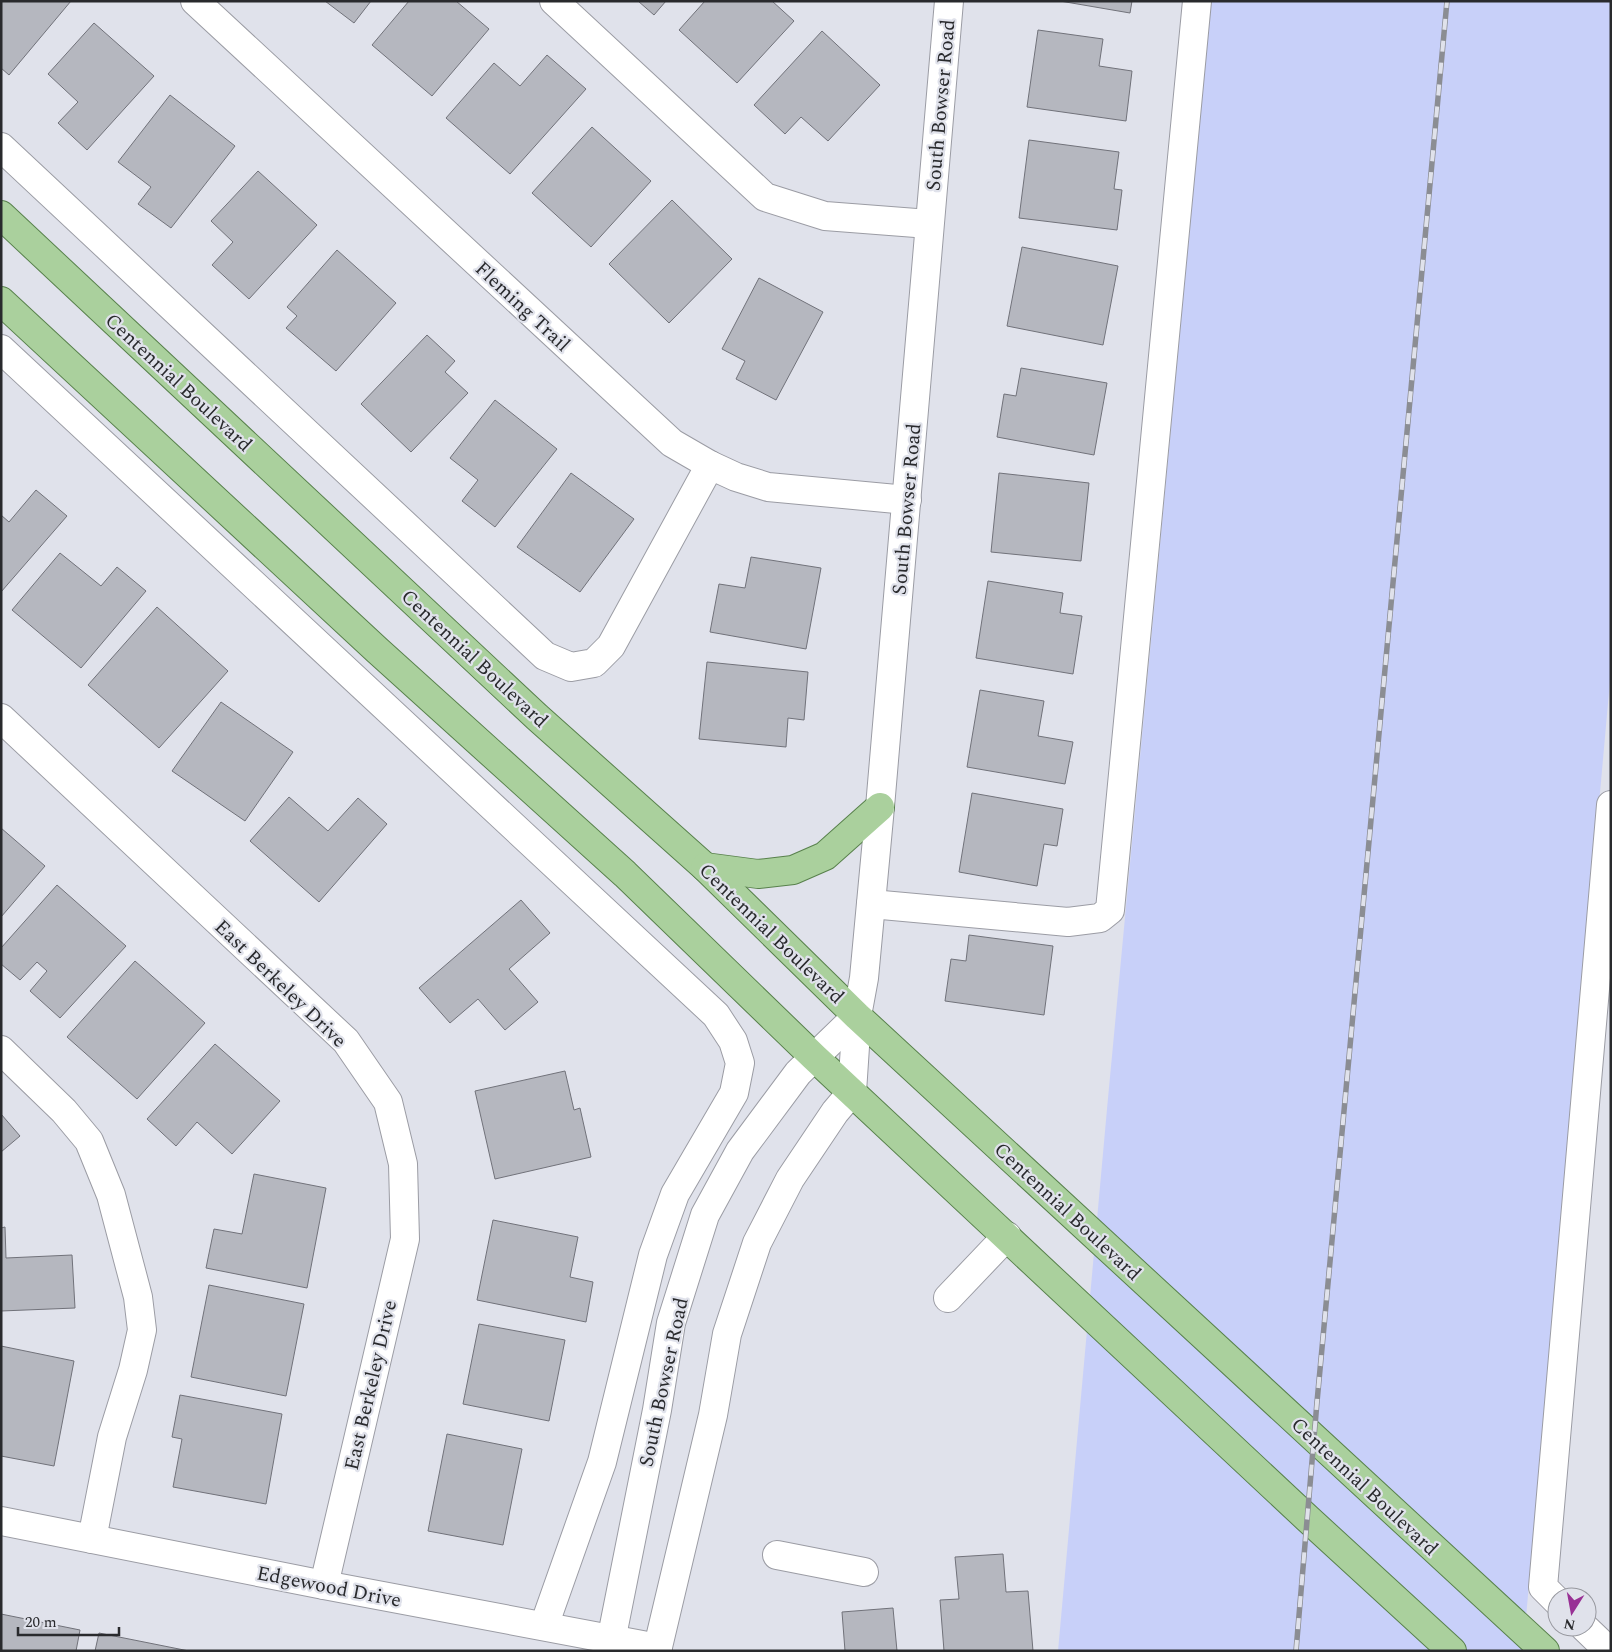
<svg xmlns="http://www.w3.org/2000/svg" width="1612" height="1652" font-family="Spectral,serif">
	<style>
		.green { fill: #c8d0f9 }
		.building { fill: #b5b7bf; stroke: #71727a }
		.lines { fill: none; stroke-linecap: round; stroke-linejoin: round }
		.minor-casing { stroke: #9b9ca4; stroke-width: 30 }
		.major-casing { stroke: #58814c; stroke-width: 30 }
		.minor { stroke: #fff; stroke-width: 28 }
		.major { stroke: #aad09d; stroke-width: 28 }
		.rail-casing { stroke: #8b8d93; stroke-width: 5.5 }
		.rail { stroke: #e0e2eb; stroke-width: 4; stroke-dasharray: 11; stroke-linecap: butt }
		.labels { text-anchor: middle; stroke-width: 4.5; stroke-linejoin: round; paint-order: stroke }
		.street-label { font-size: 20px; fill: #292a2d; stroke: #e0e2eb }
	</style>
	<rect width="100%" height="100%" fill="#e0e2eb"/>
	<polygon class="green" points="1211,1 1611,1 1611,670 1523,1651 1058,1651 1107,1109"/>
	<g class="building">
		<polygon points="1,1 71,1 9,75 1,68"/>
		<polygon points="325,1 371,1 354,23"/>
		<polygon points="409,1 456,1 489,29 432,96 372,45"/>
		<polygon points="638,1 666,1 654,15"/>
		<polygon points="705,1 772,1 794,21 737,83 679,30"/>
		<polygon points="1060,1 1132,1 1130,13"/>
		<polygon points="94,23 154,76 87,150 58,123 78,102 48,74"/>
		<polygon points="1038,30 1103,39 1099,66 1132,71 1126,121 1027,107"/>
		<polygon points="822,31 880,85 828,141 801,117 785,134 754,105"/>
		<polygon points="547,55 586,89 510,174 446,118 494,63 520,86"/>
		<polygon points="170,95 235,146 171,228 138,204 151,187 118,162"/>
		<polygon points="592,127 651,181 591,247 532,193"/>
		<polygon points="1029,140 1119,152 1114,189 1122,190 1117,230 1019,218"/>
		<polygon points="258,171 317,225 249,299 212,265 233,242 211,221"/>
		<polygon points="672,200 732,259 669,323 609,264"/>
		<polygon points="1022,247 1118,266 1103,345 1007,326"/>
		<polygon points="337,250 396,303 336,371 286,328 297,316 287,307"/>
		<polygon points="759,278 823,312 776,400 736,379 745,361 722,349"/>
		<polygon points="427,335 455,361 445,372 468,393 411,452 361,404"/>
		<polygon points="1021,368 1107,383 1094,455 997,437 1004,394 1016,396"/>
		<polygon points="495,400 557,449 495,527 462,501 478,480 450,458"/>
		<polygon points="571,473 634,519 580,592 517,547"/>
		<polygon points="999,473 1089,483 1081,561 991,552"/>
		<polygon points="36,490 67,516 1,592 1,515 9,522"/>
		<polygon points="60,553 101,586 117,567 146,591 81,668 12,610"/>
		<polygon points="751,557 821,568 806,649 710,632 719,584 745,588"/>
		<polygon points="988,581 1063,593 1060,613 1082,616 1073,674 976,658"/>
		<polygon points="157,607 228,671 159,748 88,685"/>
		<polygon points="707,662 808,672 804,720 788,718 786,747 699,739"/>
		<polygon points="980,690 1044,701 1038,736 1073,742 1065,784 967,767"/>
		<polygon points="221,702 293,752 245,821 172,771"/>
		<polygon points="972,793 1063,809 1057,846 1044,844 1037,886 959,872"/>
		<polygon points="289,797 328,831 358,798 387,824 319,902 250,841"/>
		<polygon points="1,828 45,866 1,917"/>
		<polygon points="57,885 126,946 60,1018 30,991 47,971 37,962 20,980 1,964 1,948"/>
		<polygon points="521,900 550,933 509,969 538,1002 505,1030 478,999 450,1023 419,988"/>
		<polygon points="969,935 1053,946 1044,1015 945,1001 951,959 966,961"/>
		<polygon points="135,961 205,1023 137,1099 67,1037"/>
		<polygon points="215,1044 280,1101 232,1154 197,1122 176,1146 147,1119"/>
		<polygon points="565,1071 574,1110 580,1108 591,1157 495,1179 475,1091"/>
		<polygon points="1,1114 20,1136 1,1152"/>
		<polygon points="254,1174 326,1188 307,1288 206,1268 214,1229 242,1234"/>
		<polygon points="493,1220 578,1237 570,1277 593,1282 586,1322 477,1300"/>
		<polygon points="5,1227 6,1258 72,1255 75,1308 1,1311 1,1228"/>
		<polygon points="209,1285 304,1304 286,1396 191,1377"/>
		<polygon points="479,1324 565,1340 549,1421 463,1404"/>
		<polygon points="1,1346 74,1361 54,1466 1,1456"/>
		<polygon points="180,1395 282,1414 266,1504 173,1487 182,1439 172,1437"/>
		<polygon points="447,1434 522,1449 503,1545 428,1531"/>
		<polygon points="1003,1554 1006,1592 1028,1591 1033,1651 944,1651 940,1600 959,1599 955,1557"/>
		<polygon points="893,1608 897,1651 845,1651 842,1612"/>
		<polygon points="1,1614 80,1630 76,1651 1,1651"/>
		<polygon points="99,1633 189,1651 95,1651"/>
	</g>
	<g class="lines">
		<g class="minor-casing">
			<g id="minor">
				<polyline points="195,1 672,443 710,465 736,477 768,487 907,500"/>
				<polyline points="554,1 765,197 825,216 929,224"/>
				<polyline points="1,147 545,656 571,667 594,663 611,646 710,465"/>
				<polyline points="1,349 716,1015 733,1041 740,1063 734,1093 675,1194 653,1255 602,1462 544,1626"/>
				<polyline points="1,718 346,1041 388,1102 403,1164 405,1239 324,1585"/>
				<polyline points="871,904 1068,922 1100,918 1110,910 1197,1"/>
				<polyline points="1,1050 64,1111 89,1141 111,1195 138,1297 142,1330 133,1370 112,1437 92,1539"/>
				<polyline points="948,1298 1007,1236"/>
				<polyline points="1,1521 324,1585 658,1648"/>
				<polyline points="777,1555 864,1572"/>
				<polyline points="1557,1601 1543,1587 1611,805"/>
				<polyline points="1584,1627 1609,1651"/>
				<polyline points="609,1651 657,1410 671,1323 705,1215 740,1151 798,1073 857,1016"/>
				<polyline points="657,1651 713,1415 727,1334 757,1243 790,1179 835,1112 852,1092 857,1016 864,978 880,807 949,1"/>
			</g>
		</g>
		<g class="major-casing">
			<g id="major">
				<polyline points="1,215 537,717 705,867 857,1016 1545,1651"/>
				<polyline points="1,301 377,650 625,874 814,1057 1307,1518 1452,1651"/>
				<polyline points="705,867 758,874 793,870 825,856 880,807"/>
			</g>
		</g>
		<use href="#minor" class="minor"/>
		<use href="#major" class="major"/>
		<g class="rail-casing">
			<polyline id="rail" points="1296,1651 1317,1402 1447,1"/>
		</g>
		<use href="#rail" class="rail"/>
	</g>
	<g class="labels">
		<g class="street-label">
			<text transform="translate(940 105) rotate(-85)" y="7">South Bowser Road</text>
			<text transform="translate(523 306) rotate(43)" y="7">Fleming Trail</text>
			<text transform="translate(179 382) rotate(43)" y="7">Centennial Boulevard</text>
			<text transform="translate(906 509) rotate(-85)" y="7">South Bowser Road</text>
			<text transform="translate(475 658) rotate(43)" y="7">Centennial Boulevard</text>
			<text transform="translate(772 933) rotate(44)" y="7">Centennial Boulevard</text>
			<text transform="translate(281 983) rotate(44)" y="7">East Berkeley Drive</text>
			<text transform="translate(1068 1211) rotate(43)" y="7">Centennial Boulevard</text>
			<text transform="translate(663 1382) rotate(-78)" y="7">South Bowser Road</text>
			<text transform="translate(370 1385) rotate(-77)" y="7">East Berkeley Drive</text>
			<text transform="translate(1365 1486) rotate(43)" y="7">Centennial Boulevard</text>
			<text transform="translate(329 1586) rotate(11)" y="7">Edgewood Drive</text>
		</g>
	</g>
	<rect width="1612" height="1652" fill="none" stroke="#292a2d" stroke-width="5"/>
	<g transform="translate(1572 1612) rotate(191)"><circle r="24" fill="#e0e2eb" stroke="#97989f"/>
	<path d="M0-4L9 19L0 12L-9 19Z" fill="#983195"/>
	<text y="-8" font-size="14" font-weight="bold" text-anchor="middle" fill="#292a2d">N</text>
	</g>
	<path d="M18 1627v8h101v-8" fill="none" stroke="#292a2d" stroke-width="2.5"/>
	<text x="25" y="1627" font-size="15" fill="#292a2d" stroke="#e0e2eb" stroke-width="4" paint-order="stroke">20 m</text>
</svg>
